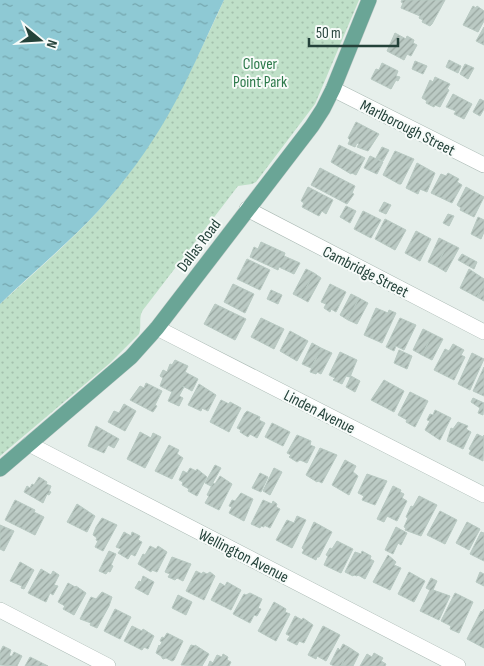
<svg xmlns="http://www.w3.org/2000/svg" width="484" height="666" font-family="'Sofia Sans Condensed',sans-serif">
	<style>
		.park { fill: url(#park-dots) }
		.water { fill: url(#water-ripples) }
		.building { fill: url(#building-hatch); stroke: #b8c9c2 }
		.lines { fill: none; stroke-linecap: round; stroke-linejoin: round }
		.minor-casing { stroke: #a8b8b2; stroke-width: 16 }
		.major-casing { stroke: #c2cac8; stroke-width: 16 }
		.minor { stroke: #fff; stroke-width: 15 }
		.major { stroke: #6aa596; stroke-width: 15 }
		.labels { text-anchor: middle; stroke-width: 4; stroke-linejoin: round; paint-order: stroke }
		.park-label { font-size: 16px; fill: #2d7a4b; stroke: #f7fbf9 }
		.street-label { font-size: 16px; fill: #24423a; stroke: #f7fbf9 }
	</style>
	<defs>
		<pattern id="park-dots" width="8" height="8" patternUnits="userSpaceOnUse" patternTransform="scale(1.25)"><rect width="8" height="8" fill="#bfe0c8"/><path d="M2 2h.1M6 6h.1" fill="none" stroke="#a4c1ad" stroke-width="1.8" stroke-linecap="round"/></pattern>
		<pattern id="water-ripples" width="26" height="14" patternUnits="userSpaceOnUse" patternTransform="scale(1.25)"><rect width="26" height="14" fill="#8ec9d4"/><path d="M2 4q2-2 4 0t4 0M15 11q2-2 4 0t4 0" fill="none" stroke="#74a5ad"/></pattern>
		<pattern id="building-hatch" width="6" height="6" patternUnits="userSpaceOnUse" patternTransform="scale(1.25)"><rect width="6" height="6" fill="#bbcac4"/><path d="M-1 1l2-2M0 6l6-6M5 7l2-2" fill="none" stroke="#98a6a0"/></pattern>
	</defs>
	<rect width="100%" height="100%" fill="#e6efeb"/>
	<path class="park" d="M224,0H359L315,104L256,182L252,184L238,186L143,310C138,317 142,326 139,334L110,363L0,456V304C34,273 69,243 100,209C157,146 189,76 224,0Z"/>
	<path class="water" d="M0,0H224C205,39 189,79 167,117C148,150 125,181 100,209C69,243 33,272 0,304Z"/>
	<g class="building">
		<polygon points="402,0 445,0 432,24 430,26 422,22 423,20 419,18 420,16 401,8 403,3 401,2"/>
		<polygon points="473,6 476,8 477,6 484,11 484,21 478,32 463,25"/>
		<polygon points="484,27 484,45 476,41"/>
		<polygon points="395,33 406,39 407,36 414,40 413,43 417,45 411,56 407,54 404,60 387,51"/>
		<polygon points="449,60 461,66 458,73 446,67"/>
		<polygon points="415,61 427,66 423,74 412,69"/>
		<polygon points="382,63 398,71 396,76 400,77 398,81 396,80 391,89 371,79 376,69 379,70"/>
		<polygon points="465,64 474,68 468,79 460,74"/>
		<polygon points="435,77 450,84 447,89 449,90 440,107 435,105 434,107 426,103 427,101 422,98 430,80 433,82"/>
		<polygon points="453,94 472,104 464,119 454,114 456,111 446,107"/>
		<polygon points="480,99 484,101 484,109 480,116 473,112"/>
		<polygon points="356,122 379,134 368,151 357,147 359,144 357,143 355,147 348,144 350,140 348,138"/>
		<polygon points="339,145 365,158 356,175 352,173 351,174 331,162"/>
		<polygon points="382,147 389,150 383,161 376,158"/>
		<polygon points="395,151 414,159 401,184 399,184 383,175"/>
		<polygon points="370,156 383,162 377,174 364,168"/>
		<polygon points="417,163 435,173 427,192 420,189 418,194 406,188"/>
		<polygon points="320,168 355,186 352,193 354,194 347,204 311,185"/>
		<polygon points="448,173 459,179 457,182 462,185 452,203 431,193 441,174 446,176"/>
		<polygon points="308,187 333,200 326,214 322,211 319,216 302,207 304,203 301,201"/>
		<polygon points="466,187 484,197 474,217 460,210 461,208 457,205"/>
		<polygon points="384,202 391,205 386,214 379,211"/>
		<polygon points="346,206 356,211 350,223 340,217"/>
		<polygon points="363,211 381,220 371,238 354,229"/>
		<polygon points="448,214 454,216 449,226 443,223"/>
		<polygon points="478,217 484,220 484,232 481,239 471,234"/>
		<polygon points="385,219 406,230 395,250 375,239"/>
		<polygon points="416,231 431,239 420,261 405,253"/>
		<polygon points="439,238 449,243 436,266 428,262"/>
		<polygon points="261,242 285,253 284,256 300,263 294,274 279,267 278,270 250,257 254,247 258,249"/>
		<polygon points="449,243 459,248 446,272 436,266"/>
		<polygon points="462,254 477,262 474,269 458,260"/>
		<polygon points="247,259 270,270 260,290 237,279"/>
		<polygon points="306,269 314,273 301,298 293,294"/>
		<polygon points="469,269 484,279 484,284 477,297 460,288"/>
		<polygon points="314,273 321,278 308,302 301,298"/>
		<polygon points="233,284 254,294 245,313 224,302"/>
		<polygon points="330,284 346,292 336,312 331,309 330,312 324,308 326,304 321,302"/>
		<polygon points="484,284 484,301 477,297"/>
		<polygon points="271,290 282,295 278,304 267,299"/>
		<polygon points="351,294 359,298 348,320 340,315"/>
		<polygon points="359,298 368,303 357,324 348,320"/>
		<polygon points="215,304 246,319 235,340 204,324"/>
		<polygon points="376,308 388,313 389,310 396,313 382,343 364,335"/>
		<polygon points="261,318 284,329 274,349 251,337"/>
		<polygon points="400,318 416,325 404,350 396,346 394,351 386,347"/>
		<polygon points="423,329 433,334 422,355 413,350"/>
		<polygon points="290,331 308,341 297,361 280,351"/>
		<polygon points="433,334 443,339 432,360 422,355"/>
		<polygon points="312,343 321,348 311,368 302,364"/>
		<polygon points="453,344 464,350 461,355 465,357 454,380 434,370 445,349 449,351"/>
		<polygon points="321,348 332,353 321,374 317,372 316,374 310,372"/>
		<polygon points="399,350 412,356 407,369 394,363"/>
		<polygon points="340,352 357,360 350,377 346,376 342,384 333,380 335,378 329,375"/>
		<polygon points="472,353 484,359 470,390 458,384"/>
		<polygon points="175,360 188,366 185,372 198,379 192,391 181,385 184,387 179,396 183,398 179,406 168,401 172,392 160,386 163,378 160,376 163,370 167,372 170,364 172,365"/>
		<polygon points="484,367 484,396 473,391"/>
		<polygon points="351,376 360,381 355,392 346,387"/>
		<polygon points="384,380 404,391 394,412 371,400"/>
		<polygon points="146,383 162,391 155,405 157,406 153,412 130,400 140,386 144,388"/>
		<polygon points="199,384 216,395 208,411 202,408 201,411 188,405"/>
		<polygon points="410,392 428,401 415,427 406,422 407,420 398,415"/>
		<polygon points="473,398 484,403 483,415 478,413 480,408 471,402"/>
		<polygon points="221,400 229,404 230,402 241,408 229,432 210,422"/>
		<polygon points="124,404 136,411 125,431 108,422 114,411 119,413"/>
		<polygon points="435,410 451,418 440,440 425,430 430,421 427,420 430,414 433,415"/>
		<polygon points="247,411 260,417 259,420 265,423 257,438 250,434 248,437 240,432 241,430 237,428 245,413"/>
		<polygon points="458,422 468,426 466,429 471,432 463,449 447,441 451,428 453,429"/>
		<polygon points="272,423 290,432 283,446 265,437"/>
		<polygon points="96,426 119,439 114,448 108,445 104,453 88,446"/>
		<polygon points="140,432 151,438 153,433 161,437 145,468 127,459"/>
		<polygon points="477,434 483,437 484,435 483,461 469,454 471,450 469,449"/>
		<polygon points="297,435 311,441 310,445 315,447 307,463 300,460 297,462 289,457 291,455 287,453"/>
		<polygon points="169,445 179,450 177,454 183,458 172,479 155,471"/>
		<polygon points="320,448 337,455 322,483 318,481 317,482 306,475"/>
		<polygon points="345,460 356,466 353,472 358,476 349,495 332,485"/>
		<polygon points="215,465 221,468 211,486 205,483"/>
		<polygon points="190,468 196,471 197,469 207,477 197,496 188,491 189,489 182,485 183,482 179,480 183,471 187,473"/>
		<polygon points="274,468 282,472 270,495 263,491"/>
		<polygon points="260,473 268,477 261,492 252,488"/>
		<polygon points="367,474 387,481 375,505 362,500 364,496 358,493"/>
		<polygon points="220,476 232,484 219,510 205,503 209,496 207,495 213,483 215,484"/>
		<polygon points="39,477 47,482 46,484 51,486 49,491 51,492 49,495 47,494 43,503 24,492 27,486 30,488 32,484 34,485"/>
		<polygon points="393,486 401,490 400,492 404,494 402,498 407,501 397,521 387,516 384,522 377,519"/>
		<polygon points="241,493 253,499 244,521 229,513 232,507 229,506 232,500 235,501"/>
		<polygon points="419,496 437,505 421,536 405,530 406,528 404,527 408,518 406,517 411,506 413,507"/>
		<polygon points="15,500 35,510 34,512 44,517 35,535 5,520"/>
		<polygon points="263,500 272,504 273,501 277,504 276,507 280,509 270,528 264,525 264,527 261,526 260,528 251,524"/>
		<polygon points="77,504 95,516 87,532 67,522"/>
		<polygon points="440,511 457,520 445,544 427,535"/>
		<polygon points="297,516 306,520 292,548 276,540 287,520 294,523"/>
		<polygon points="102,518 117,525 103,551 95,547 98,541 96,540 97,538 93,535 96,527"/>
		<polygon points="314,522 332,532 319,557 317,557 316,560 302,553 304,550 302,548"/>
		<polygon points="467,522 480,529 469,550 456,543"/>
		<polygon points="0,525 14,531 4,551 0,549"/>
		<polygon points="396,527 407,533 401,545 398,543 393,554 385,550"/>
		<polygon points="124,532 131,536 132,532 140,536 138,540 142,542 135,556 131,554 128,559 118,553 121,549 116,547"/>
		<polygon points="481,532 484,533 484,561 470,554"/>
		<polygon points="337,541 353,549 341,573 324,565 328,556 326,555 330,548 332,549"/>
		<polygon points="150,546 156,549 158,546 167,552 157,572 152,570 151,572 138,564 143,554 145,555"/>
		<polygon points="109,551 116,554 111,565 113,566 110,572 108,571 106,574 99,571"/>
		<polygon points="362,551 371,556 370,559 374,561 365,579 358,575 357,576 354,575 353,576 345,572 355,552 361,554"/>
		<polygon points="388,555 396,562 394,565 401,568 390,590 373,582"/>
		<polygon points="172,557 191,564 183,581 177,578 175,580 168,577 170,574 165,572"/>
		<polygon points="20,562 34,570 24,589 21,588 22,586 10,581"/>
		<polygon points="41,569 51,575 53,571 59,575 54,585 58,586 53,595 50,593 46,602 28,593"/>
		<polygon points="196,571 202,574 203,572 207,574 210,572 215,576 204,600 186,591"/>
		<polygon points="409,572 425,581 414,602 398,594"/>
		<polygon points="480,572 484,574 484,586 476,582"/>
		<polygon points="143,576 154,582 148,595 135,588 139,581 141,582"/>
		<polygon points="431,578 437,581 433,590 450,596 439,620 420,611 430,590 426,588"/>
		<polygon points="227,582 241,590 231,610 211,600 220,583 225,586"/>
		<polygon points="68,583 75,587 76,586 86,593 74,615 63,609 65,606 58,602"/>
		<polygon points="102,592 112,597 109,606 97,628 90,625 91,623 80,619 91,597 96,599"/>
		<polygon points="250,593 262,599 258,608 261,609 257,616 254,615 250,623 233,614 244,594 246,595"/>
		<polygon points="455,593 473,602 459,633 450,629 451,626 441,621"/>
		<polygon points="178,595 192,602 186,615 172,608"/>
		<polygon points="274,602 286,609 285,612 290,614 276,641 258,631"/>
		<polygon points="115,609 131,617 120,639 104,631"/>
		<polygon points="484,609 484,648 467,639 481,611 482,612"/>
		<polygon points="295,616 302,620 303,618 313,625 304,643 299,641 297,645 287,640 290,636 286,634"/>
		<polygon points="132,626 142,631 143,629 154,636 148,649 144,647 142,650 124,641"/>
		<polygon points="323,626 340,635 326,661 317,656 316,659 308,655"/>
		<polygon points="167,633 183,641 174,660 172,661 166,658 163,659 161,656 156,653 159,645 160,646 162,642 160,641 162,637 164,638"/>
		<polygon points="343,644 350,648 341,666 334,666 330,664 338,648 340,650"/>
		<polygon points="191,645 195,646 195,645 209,654 202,666 181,665"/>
		<polygon points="3,646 11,650 9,656 12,656 14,652 22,656 17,666 0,665 0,652"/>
		<polygon points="350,648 359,654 353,666 341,666"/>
		<polygon points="374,653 383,658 381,661 386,664 385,666 360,666 367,654 372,657"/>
		<polygon points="223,654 228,657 227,660 231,662 229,666 208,666 210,661 213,663 217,655 222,657"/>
		<polygon points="30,657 48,666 25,666"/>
	</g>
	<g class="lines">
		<g class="minor-casing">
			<g id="minor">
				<polyline points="333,89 484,165"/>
				<polyline points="247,209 484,332"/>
				<polyline points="157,328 484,495"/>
				<polyline points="29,444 458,666"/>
				<polyline points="0,610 108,666"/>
			</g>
		</g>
		<g class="major-casing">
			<polyline id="major" points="0,469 131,357 157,328 312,126 323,109 333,89 369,0"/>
		</g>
		<use href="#minor" class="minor"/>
		<use href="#major" class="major"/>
	</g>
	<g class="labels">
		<g class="park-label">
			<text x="260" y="69">Clover<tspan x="260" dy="18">Point Park</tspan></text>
		</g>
		<g class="street-label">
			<text transform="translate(408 127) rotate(27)" y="6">Marlborough Street</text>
			<text transform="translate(198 245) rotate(-53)" y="6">Dallas Road</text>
			<text transform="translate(366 271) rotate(27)" y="6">Cambridge Street</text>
			<text transform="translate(320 411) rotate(27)" y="6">Linden Avenue</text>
			<text transform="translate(244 555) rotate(27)" y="6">Wellington Avenue</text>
		</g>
	</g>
	<g transform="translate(40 40) rotate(108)" stroke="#f7fbf9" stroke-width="4" paint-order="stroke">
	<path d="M0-4L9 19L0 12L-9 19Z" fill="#24423a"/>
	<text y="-8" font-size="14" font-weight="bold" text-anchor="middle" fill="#24423a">N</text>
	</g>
	<path d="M309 38v8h89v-8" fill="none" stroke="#24423a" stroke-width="2.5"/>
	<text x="316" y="38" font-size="15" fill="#24423a" stroke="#f7fbf9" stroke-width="4" paint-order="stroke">50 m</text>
</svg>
